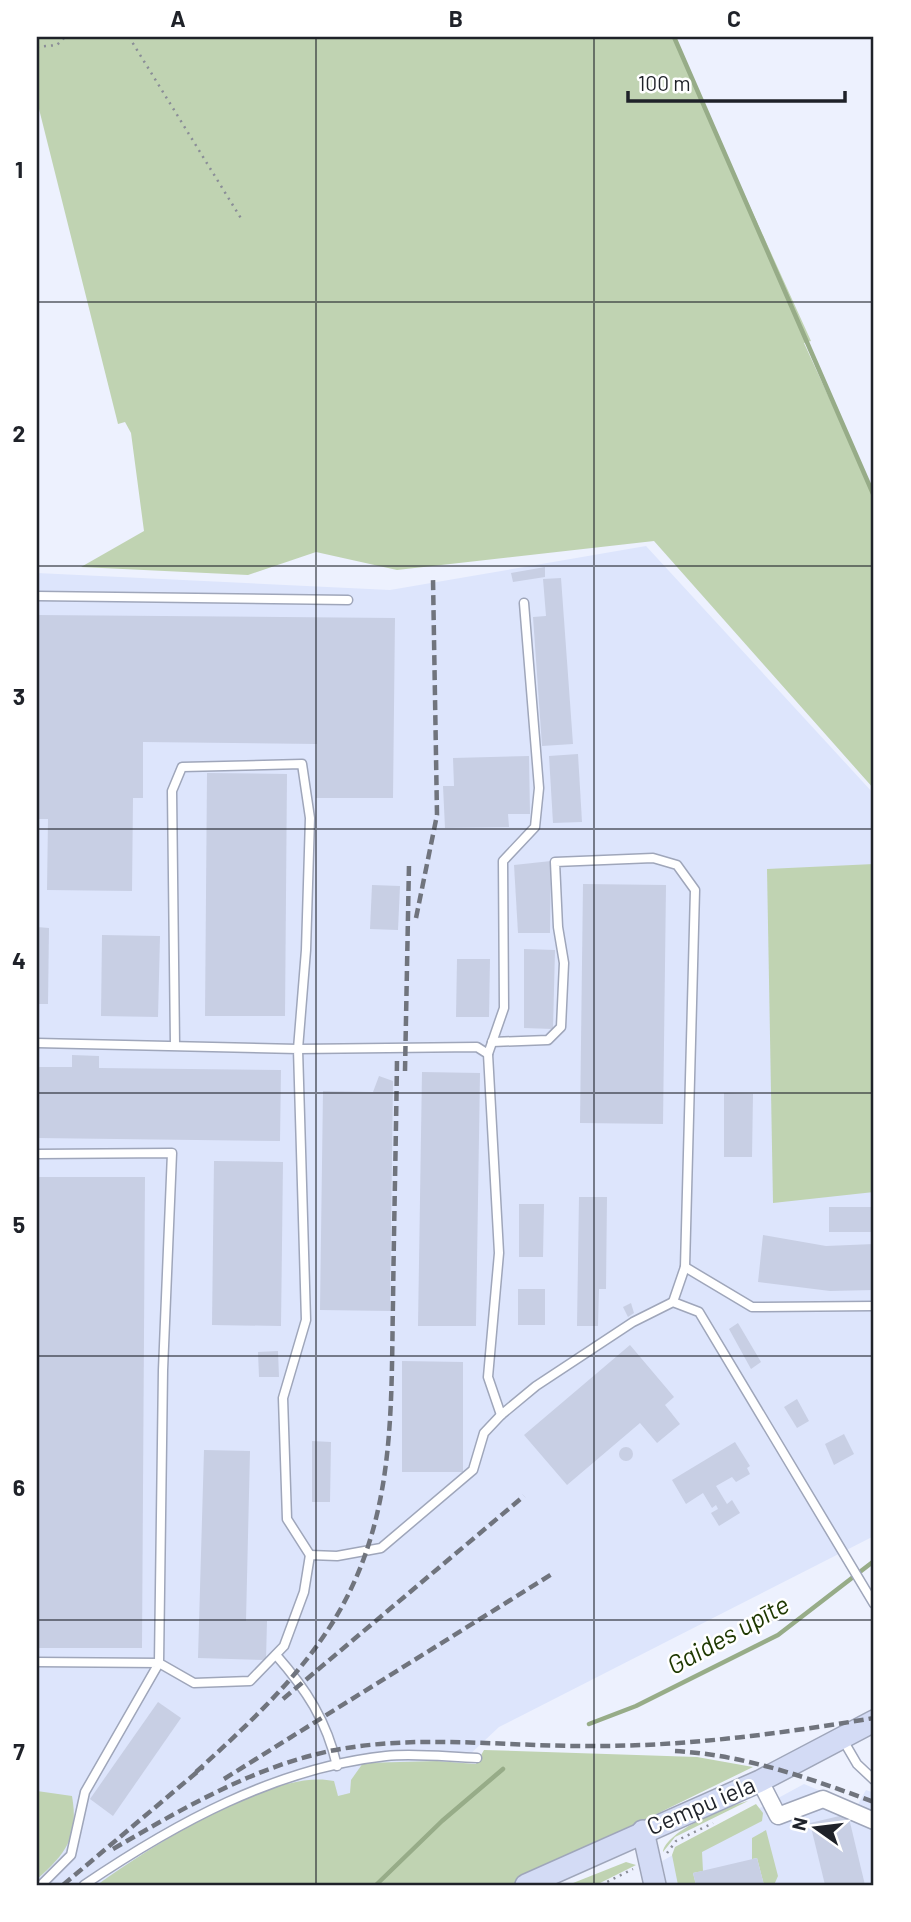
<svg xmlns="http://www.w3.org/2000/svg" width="911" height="1922" font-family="Barlow,sans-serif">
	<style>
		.built { fill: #dde5fc }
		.green { fill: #c0d3b2 }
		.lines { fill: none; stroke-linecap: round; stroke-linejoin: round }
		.stream { stroke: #97ac88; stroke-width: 4.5 }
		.building { fill: #c8cfe4 }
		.lane-casing { stroke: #9fa6ba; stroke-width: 11 }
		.street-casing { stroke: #9fa6ba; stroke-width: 19 }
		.secondary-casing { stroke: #9fa6ba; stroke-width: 24 }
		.path { stroke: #8a8d97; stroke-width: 2.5; stroke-dasharray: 2 5; stroke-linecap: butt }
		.lane { stroke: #fff; stroke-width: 8 }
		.street { stroke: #fff; stroke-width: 16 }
		.secondary { stroke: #d3dbf5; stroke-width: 21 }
		.rail { stroke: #70747d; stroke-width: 4.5; stroke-dasharray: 10 5; stroke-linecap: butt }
		.grid { fill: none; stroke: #1f2229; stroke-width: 2; stroke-opacity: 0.55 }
		.labels { text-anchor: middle; stroke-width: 5; stroke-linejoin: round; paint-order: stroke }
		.street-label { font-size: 24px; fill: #1f2229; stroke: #fff }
		.water-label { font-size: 26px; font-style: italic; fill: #1e3800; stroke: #fff }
		.neatline { fill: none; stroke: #1f2229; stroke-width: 2.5 }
		.grid-label { font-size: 23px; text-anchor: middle; font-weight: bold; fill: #1f2229 }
	</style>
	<rect width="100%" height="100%" fill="#edf1fe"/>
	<g class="built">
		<polygon points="646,546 874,794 874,1536 499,1727 331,1885 37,1885 37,573 390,590"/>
		<polygon points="804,1784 857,1806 866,1790 874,1793 874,1885 667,1885 662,1861"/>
	</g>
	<g class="green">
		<polygon points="37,37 673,37 811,341 804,343 874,496 874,789 654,541 397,570 316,552 248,575 81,567 144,531 131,433 125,422 118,424 37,101"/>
		<polygon points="874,864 874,1192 773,1203 767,869"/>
		<path d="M484,1750L697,1757L753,1767L511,1885H97C148,1849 272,1767 334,1781L338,1796L350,1793L351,1780L363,1763L437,1761L476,1764Z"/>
		<path d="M37,1791L72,1796C79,1836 66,1854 37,1879Z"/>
		<path d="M748,1801L675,1837L663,1852C666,1831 727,1806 748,1801Z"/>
		<polygon points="756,1804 763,1813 762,1821 702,1852 703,1871 693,1873 696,1885 678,1885 672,1855 675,1847"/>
		<polygon points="766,1830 778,1876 774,1885 764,1885 757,1858 752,1859 752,1838"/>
		<polygon points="626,1862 636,1865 596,1885 568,1885"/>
	</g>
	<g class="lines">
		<g class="stream">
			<polyline points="674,37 874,496"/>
			<polyline points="589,1724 636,1706 778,1635 874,1561"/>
			<polyline points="376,1885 442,1821 503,1769"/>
		</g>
	</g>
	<g class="building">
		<polygon points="545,567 545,577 513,582 511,573"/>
		<polygon points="561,578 573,744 542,746 533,617 546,616 543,579"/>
		<polygon points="37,615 395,618 393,798 316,798 317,744 143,742 143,798 133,798 132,891 47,890 48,819 37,819"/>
		<polygon points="578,754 582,822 553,823 549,756"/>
		<polygon points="529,756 530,814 508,814 509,827 445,828 443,786 454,786 453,758"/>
		<polygon points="207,773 287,774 285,1016 205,1016"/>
		<polygon points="551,861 550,933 518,933 514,865"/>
		<polygon points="583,884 666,885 663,1124 580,1123"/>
		<polygon points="372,885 400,886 398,930 370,929"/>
		<polygon points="37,927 49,928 48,1004 37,1004"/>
		<polygon points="102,935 160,936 158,1017 101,1016"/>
		<polygon points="524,949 555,950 553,1029 524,1028"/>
		<polygon points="457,959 490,959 489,1017 456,1017"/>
		<polygon points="72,1055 99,1056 99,1068 281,1070 280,1141 37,1138 37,1067 72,1067"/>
		<polygon points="422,1072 480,1073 476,1326 418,1326"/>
		<polygon points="379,1076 393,1081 390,1311 320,1310 323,1091 373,1092"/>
		<polygon points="724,1093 753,1094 752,1157 724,1157"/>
		<polygon points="214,1161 283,1162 281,1326 212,1325"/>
		<polygon points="37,1177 145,1177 142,1648 37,1648"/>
		<polygon points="579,1197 607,1197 606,1289 599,1289 598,1326 577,1326"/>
		<polygon points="519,1204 544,1204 543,1257 519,1257"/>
		<rect x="829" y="1207" width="45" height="25"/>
		<polygon points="763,1235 826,1246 874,1244 874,1290 830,1291 758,1282"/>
		<rect x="518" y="1289" width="27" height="36"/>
		<polygon points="631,1303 634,1313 628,1317 623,1307"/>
		<polygon points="738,1323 761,1362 751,1369 729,1329"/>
		<polygon points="630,1345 674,1397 665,1405 680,1424 657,1443 640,1423 567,1485 524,1435"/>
		<polygon points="278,1351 279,1377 259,1377 258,1352"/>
		<polygon points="402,1361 463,1362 463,1472 402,1472"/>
		<polygon points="797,1399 809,1421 797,1428 784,1407"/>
		<polygon points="844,1434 854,1454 834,1465 825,1444"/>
		<polygon points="312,1441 331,1442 330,1502 312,1502"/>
		<polygon points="735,1442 750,1466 747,1468 750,1474 736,1482 732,1477 716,1486 727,1504 732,1500 740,1513 719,1526 711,1513 718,1509 716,1505 712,1508 703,1493 686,1504 672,1480"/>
		<circle cx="626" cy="1454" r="7"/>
		<polygon points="204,1450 250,1451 246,1621 267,1621 266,1660 198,1658"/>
		<polygon points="158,1702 181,1718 113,1816 90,1799"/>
		<polygon points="848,1814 865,1885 825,1885 810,1823"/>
		<polygon points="757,1858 764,1885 696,1885 693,1873"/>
	</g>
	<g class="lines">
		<g class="lane-casing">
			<g id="lane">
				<polyline points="37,596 348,600"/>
				<polyline points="492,1042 548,1040 561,1027 564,963 558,927 555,862 653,858 677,865 695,890 685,1267 673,1302"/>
				<polyline points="37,1043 298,1049 306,1320 283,1398 287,1519 310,1555"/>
				<polyline points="175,1045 172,791 182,767 302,764 310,818 306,950 298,1049 477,1047 488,1054 499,1253 488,1377 501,1415"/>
				<polyline points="488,1054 504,1008 503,861 535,827 539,788 524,603"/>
				<polyline points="37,1154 172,1153 163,1370 159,1663 194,1683 250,1681 284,1646 304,1592 310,1555 337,1556 381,1548 473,1470 484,1433 501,1415 536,1386 633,1322 673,1302 699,1312 874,1604"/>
				<polyline points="685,1267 752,1307 874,1306"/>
				<path d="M276,1655C306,1689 327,1721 337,1766"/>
				<polyline points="37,1662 159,1663 85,1792 71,1855 41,1885"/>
				<polyline points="843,1740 857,1764 874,1780"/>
				<path d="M84,1885C174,1824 275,1768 386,1756C415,1753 447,1757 477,1758"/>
			</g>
		</g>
		<g class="street-casing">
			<polyline id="street" points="760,1781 778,1816 823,1799 874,1821"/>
		</g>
		<g class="secondary-casing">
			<g id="secondary">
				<polyline points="643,1831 655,1885"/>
				<polyline points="526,1885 760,1781 874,1721"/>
			</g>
		</g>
		<g class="path">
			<polyline points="129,37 242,220"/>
			<polyline points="37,47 57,45 65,37"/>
			<polyline points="667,1853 676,1841 713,1823"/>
			<polyline points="601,1885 633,1869"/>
		</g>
		<use href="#lane" class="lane"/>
		<use href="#street" class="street"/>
		<use href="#secondary" class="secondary"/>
		<g class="rail">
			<polyline points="416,918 437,815 433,579"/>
			<polyline points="405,1071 409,864"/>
			<polyline points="283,1699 524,1496"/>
			<path d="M675,1751C745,1755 809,1778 874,1802"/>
			<path d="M196,1772C253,1720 312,1666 347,1597C395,1503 391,1404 393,1302C394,1221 396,1140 397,1059"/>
			<polyline points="224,1779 552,1574"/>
			<path d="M113,1849C182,1809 251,1768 330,1751C413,1734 500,1746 584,1746C682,1747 778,1734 874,1718"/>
			<polyline points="63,1885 203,1767"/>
		</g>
	</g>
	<path class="grid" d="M316,37V1885M594,37V1885M37,302H874M37,566H874M37,829H874M37,1093H874M37,1356H874M37,1620H874"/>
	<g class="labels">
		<g class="street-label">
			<text transform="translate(701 1806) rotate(-23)" y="8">Cempu iela</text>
		</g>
		<g class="water-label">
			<text transform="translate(728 1635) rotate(-29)" y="9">Gaides upīte</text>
		</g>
	</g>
	<rect width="911" height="1922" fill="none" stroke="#ffffff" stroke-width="77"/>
	<g transform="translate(816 1828) rotate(284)" stroke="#ffffff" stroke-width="5" paint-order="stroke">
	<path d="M0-5L12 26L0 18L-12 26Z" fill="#1f2229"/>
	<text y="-10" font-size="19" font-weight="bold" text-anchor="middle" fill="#1f2229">N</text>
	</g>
	<path d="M628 91v10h217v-10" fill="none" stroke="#1f2229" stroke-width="3.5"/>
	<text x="638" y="91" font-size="21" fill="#1f2229" stroke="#ffffff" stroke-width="5" paint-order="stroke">100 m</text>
	<rect x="38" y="38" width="834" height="1846" class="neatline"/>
	<g class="grid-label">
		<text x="178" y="27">A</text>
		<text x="456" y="27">B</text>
		<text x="734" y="27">C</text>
		<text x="19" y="178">1</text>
		<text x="19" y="442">2</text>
		<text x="19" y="705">3</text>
		<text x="19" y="969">4</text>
		<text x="19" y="1233">5</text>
		<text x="19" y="1496">6</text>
		<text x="19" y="1760">7</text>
	</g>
</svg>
